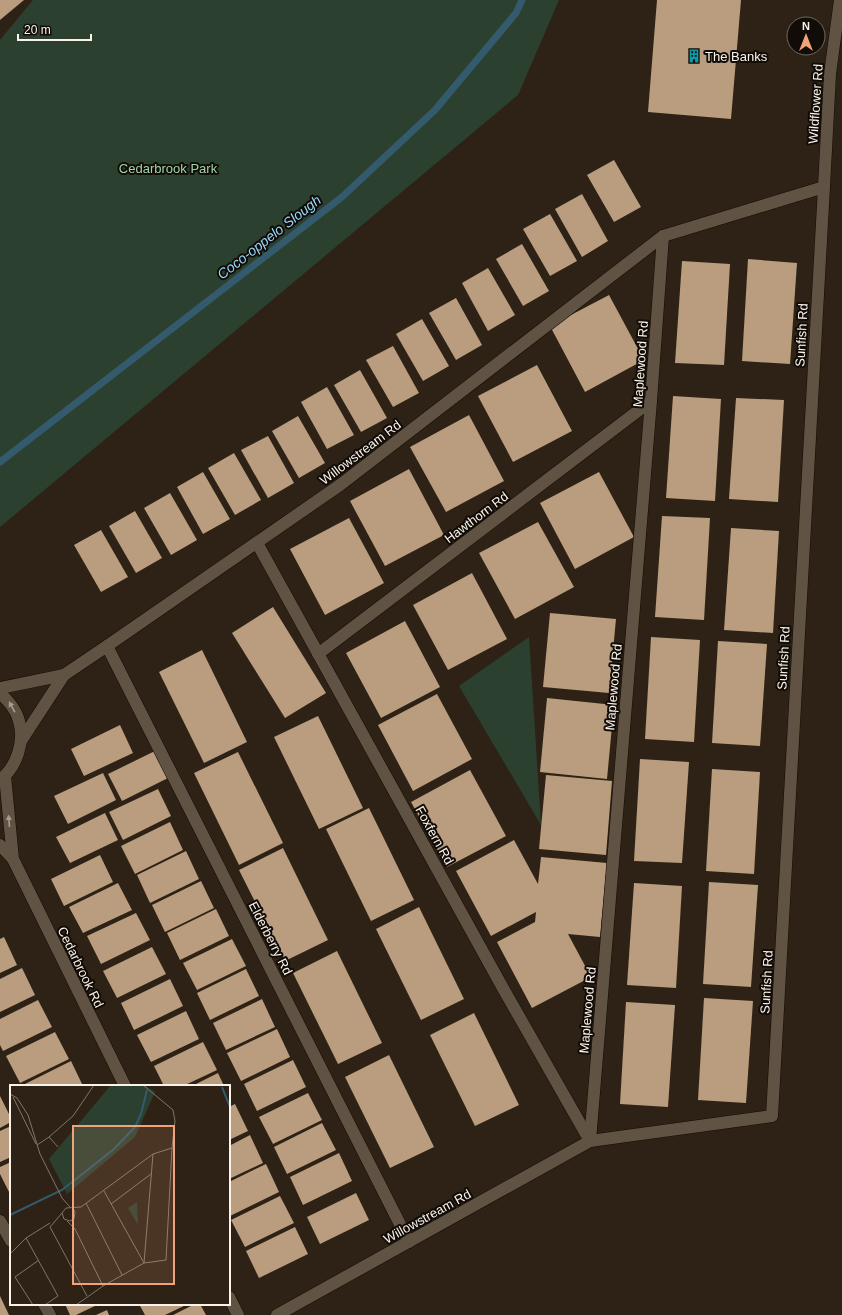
<svg xmlns="http://www.w3.org/2000/svg" width="842" height="1315" font-family="Arial,sans-serif">
	<style>
		.green { fill: #2c402f }
		.lines { fill: none; stroke-linecap: round; stroke-linejoin: round }
		.stream { stroke: #345a6e; stroke-width: 7 }
		.building { fill: #b99d7e }
		.street-casing { stroke: #150b02; stroke-width: 13 }
		.street { stroke: #605344; stroke-width: 12 }
		.oneway { fill: #a69b8f }
		.labels { text-anchor: middle; stroke-width: 4; stroke-linejoin: round; paint-order: stroke }
		.poi-label { font-size: 13px; fill: #fbf3ea; stroke: #110c07; text-anchor: start }
		.street-label { font-size: 13px; fill: #fbf3ea; stroke: #110c07 }
		.park-label { font-size: 13px; fill: #9fd5a7; stroke: #110c07 }
		.water-label { font-size: 14px; font-style: italic; fill: #96d9fd; stroke: #110c07 }
		.inset-river { fill: none; stroke: #345a6e; stroke-width: 2 }
		.inset-road { fill: none; stroke: #7f766a; stroke-width: 1 }
		.view { fill: #f0a278; fill-opacity: 0.15; stroke: #f0a278; stroke-width: 2 }
		.inset-edge { fill: none; stroke: #fbf3ea; stroke-width: 2 }
	</style>
	<rect width="100%" height="100%" fill="#2d2215"/>
	<g class="green">
		<polygon points="33,0 559,0 518,95 0,527 0,40"/>
		<polygon points="529,637 541,825 459,686"/>
	</g>
	<g class="lines">
		<polyline class="stream" points="0,462 342,197 435,110 516,13 522,0"/>
	</g>
	<g class="building">
		<polygon points="0,0 24,0 0,20"/>
		<polygon points="657,0 741,0 731,119 648,112"/>
		<polygon points="614,160 641,207 614,222 587,175"/>
		<polygon points="582,194 608,241 582,257 555,209"/>
		<polygon points="550,214 577,261 550,276 523,229"/>
		<polygon points="522,244 549,291 523,306 496,259"/>
		<polygon points="748,259 797,263 790,364 742,361"/>
		<polygon points="682,261 730,264 724,365 675,363"/>
		<polygon points="488,268 515,315 488,331 462,283"/>
		<polygon points="609,295 644,360 585,392 550,326"/>
		<polygon points="456,298 482,345 456,360 429,313"/>
		<polygon points="422,319 449,366 423,381 396,334"/>
		<polygon points="393,346 419,393 393,407 366,360"/>
		<polygon points="537,365 572,431 513,462 478,396"/>
		<polygon points="360,370 387,418 361,432 334,385"/>
		<polygon points="327,387 354,435 327,449 301,402"/>
		<polygon points="673,396 721,399 715,501 666,498"/>
		<polygon points="736,398 784,400 778,502 729,499"/>
		<polygon points="469,415 504,481 446,512 410,447"/>
		<polygon points="298,416 325,463 299,478 272,431"/>
		<polygon points="268,436 294,483 268,498 241,450"/>
		<polygon points="234,453 261,500 235,515 208,468"/>
		<polygon points="409,469 444,535 385,566 350,501"/>
		<polygon points="203,472 230,519 203,534 177,487"/>
		<polygon points="599,472 634,537 575,569 540,503"/>
		<polygon points="170,493 197,540 171,555 144,508"/>
		<polygon points="135,511 162,558 136,573 109,526"/>
		<polygon points="662,516 710,518 704,620 655,617"/>
		<polygon points="349,518 384,583 325,615 290,549"/>
		<polygon points="538,522 574,587 515,619 479,553"/>
		<polygon points="731,528 779,531 773,633 724,630"/>
		<polygon points="101,530 128,577 101,592 74,545"/>
		<polygon points="472,573 507,639 448,670 413,605"/>
		<polygon points="273,607 326,693 285,718 232,633"/>
		<polygon points="550,613 616,619 609,693 543,687"/>
		<polygon points="405,621 440,687 381,718 346,653"/>
		<polygon points="651,637 700,640 694,742 645,739"/>
		<polygon points="718,641 767,644 760,746 712,743"/>
		<polygon points="202,650 247,742 204,763 159,672"/>
		<polygon points="437,694 472,759 413,791 378,725"/>
		<polygon points="547,698 614,705 607,779 540,772"/>
		<polygon points="318,716 363,808 319,829 274,737"/>
		<polygon points="120,725 133,753 84,776 71,749"/>
		<polygon points="157,750 170,777 122,801 108,774"/>
		<polygon points="238,752 283,843 239,865 194,773"/>
		<polygon points="640,759 689,762 682,863 634,861"/>
		<polygon points="712,769 760,772 754,874 706,871"/>
		<polygon points="470,770 506,836 447,867 411,802"/>
		<polygon points="103,773 116,800 68,824 54,796"/>
		<polygon points="546,775 612,781 606,855 539,849"/>
		<polygon points="158,789 171,816 123,840 109,812"/>
		<polygon points="369,808 414,900 371,921 326,829"/>
		<polygon points="105,813 118,840 70,863 56,837"/>
		<polygon points="170,822 183,850 135,874 121,846"/>
		<polygon points="514,840 538,884 541,857 607,863 600,937 568,934 591,977 532,1008 497,942 535,922 536,912 491,936 456,871"/>
		<polygon points="283,848 328,940 285,961 239,870"/>
		<polygon points="186,851 199,879 150,903 137,875"/>
		<polygon points="100,855 113,882 64,906 51,879"/>
		<polygon points="201,881 214,908 165,932 152,905"/>
		<polygon points="709,882 758,885 751,987 703,984"/>
		<polygon points="118,883 132,910 83,933 69,907"/>
		<polygon points="634,883 682,886 676,988 627,985"/>
		<polygon points="419,907 464,999 421,1020 376,929"/>
		<polygon points="216,909 229,936 180,960 167,933"/>
		<polygon points="136,913 150,940 101,964 87,936"/>
		<polygon points="4,937 17,965 0,973 0,939"/>
		<polygon points="232,939 246,966 197,990 183,963"/>
		<polygon points="152,947 166,974 117,998 103,971"/>
		<polygon points="337,951 382,1043 338,1064 293,973"/>
		<polygon points="22,968 35,995 0,1012 0,979"/>
		<polygon points="246,969 259,996 210,1020 197,993"/>
		<polygon points="170,979 183,1006 134,1030 121,1003"/>
		<polygon points="704,998 753,1001 746,1103 698,1100"/>
		<polygon points="262,999 275,1027 226,1050 213,1023"/>
		<polygon points="38,1000 52,1027 3,1051 0,1045 0,1019"/>
		<polygon points="626,1002 675,1005 668,1107 620,1104"/>
		<polygon points="186,1011 199,1039 151,1062 137,1035"/>
		<polygon points="474,1013 519,1105 475,1126 430,1035"/>
		<polygon points="277,1029 290,1057 241,1081 227,1053"/>
		<polygon points="55,1032 69,1059 20,1083 6,1056"/>
		<polygon points="203,1042 217,1070 183,1086 164,1086 154,1066"/>
		<polygon points="389,1055 434,1147 390,1168 345,1077"/>
		<polygon points="293,1060 306,1087 257,1111 244,1084"/>
		<polygon points="71,1061 83,1086 21,1086"/>
		<polygon points="218,1073 224,1086 192,1086"/>
		<polygon points="308,1093 322,1120 273,1144 259,1117"/>
		<polygon points="0,1096 11,1118 11,1122 0,1128"/>
		<polygon points="235,1104 248,1131 229,1140 229,1107"/>
		<polygon points="322,1123 336,1150 287,1174 274,1147"/>
		<polygon points="11,1126 11,1157 0,1162 0,1131"/>
		<polygon points="250,1135 263,1163 229,1179 229,1146"/>
		<polygon points="339,1153 352,1181 303,1205 290,1177"/>
		<polygon points="11,1162 11,1193 10,1194 0,1174 0,1167"/>
		<polygon points="266,1164 279,1192 230,1216 229,1182"/>
		<polygon points="356,1193 369,1220 320,1244 307,1217"/>
		<polygon points="280,1196 294,1223 245,1247 231,1220"/>
		<polygon points="295,1227 308,1254 259,1278 246,1251"/>
		<polygon points="0,1296 9,1315 0,1315"/>
		<polygon points="65,1304 99,1304 76,1315 70,1315"/>
		<polygon points="139,1304 188,1304 165,1315 145,1315"/>
		<polygon points="195,1304 200,1304 206,1315 173,1315"/>
		<polygon points="107,1310 109,1315 96,1315"/>
	</g>
	<g class="lines">
		<g class="street-casing">
			<g id="street">
				<polyline points="824,187 830,74 840,0"/>
				<polyline points="257,543 504,990 590,1141"/>
				<polyline points="107,646 409,1242"/>
				<polyline points="318,654 651,401"/>
				<polyline points="0,688 64,675 107,646 340,485 663,236 824,187 772,1116 590,1141 277,1315"/>
				<path d="M0,693C8,701 16,709 19,721C25,741 17,767 0,780"/>
				<polyline points="21,741 64,675"/>
				<polyline points="5,776 13,859"/>
				<polyline points="0,845 13,859 125,1086"/>
				<polyline points="590,1141 651,401 663,236"/>
				<polyline points="0,1221 11,1241"/>
				<polyline points="229,1297 238,1315"/>
				<polyline points="44,1304 50,1315"/>
			</g>
		</g>
		<use href="#street" class="street"/>
	</g>
	<defs><path id="oneway-solid" d="M-6-.8H1V-3.2L6.5 0L1 3.2V.8H-6Z"/></defs>
	<g class="oneway">
		<use href="#oneway-solid" transform="translate(12 707) rotate(-119)"/>
		<use href="#oneway-solid" transform="translate(9 821) rotate(-95)"/>
	</g>
	<defs>
		<g id="building-bare" transform="scale(1.08)"><path d="M-4-6H4V6H1V3H-1V6H-4ZM-2.5-4.3h1.7v1.8h-1.7ZM.8-4.3h1.7v1.8H.8ZM-2.5-1h1.7V.8h-1.7ZM.8-1h1.7V.8H.8Z" fill="#0f9aa8" stroke="#110c07" stroke-width="2.5" paint-order="stroke"/></g>
	</defs>
	<g fill-rule="evenodd">
		<use href="#building-bare" x="694" y="56"/>
	</g>
	<g class="labels">
		<g class="poi-label">
			<text x="705" y="61">The Banks</text>
		</g>
		<g class="street-label">
			<text transform="translate(815 104) rotate(-86)" y="5">Wildflower Rd</text>
			<text transform="translate(801 335) rotate(-87)" y="5">Sunfish Rd</text>
			<text transform="translate(640 364) rotate(-86)" y="5">Maplewood Rd</text>
			<text transform="translate(360 452) rotate(-37)" y="5">Willowstream Rd</text>
			<text transform="translate(476 517) rotate(-37)" y="5">Hawthorn Rd</text>
			<text transform="translate(783 658) rotate(-87)" y="5">Sunfish Rd</text>
			<text transform="translate(613 687) rotate(-85)" y="5">Maplewood Rd</text>
			<text transform="translate(435 835) rotate(61)" y="5">Foxfern Rd</text>
			<text transform="translate(271 938) rotate(63)" y="5">Elderberry Rd</text>
			<text transform="translate(81 967) rotate(64)" y="5">Cedarbrook Rd</text>
			<text transform="translate(766 982) rotate(-87)" y="5">Sunfish Rd</text>
			<text transform="translate(587 1010) rotate(-85)" y="5">Maplewood Rd</text>
			<text transform="translate(427 1216) rotate(-29)" y="5">Willowstream Rd</text>
		</g>
		<g class="park-label">
			<text x="168" y="173">Cedarbrook Park</text>
		</g>
		<g class="water-label">
			<text transform="translate(269 237) rotate(-38)" y="5">Coco-oppelo Slough</text>
		</g>
	</g>
	<g transform="translate(10 1085)">
		<rect width="220" height="220" fill="#2d2215"/>
		<path d="M101,0H134L145,7L125,52L57,109L39,74ZM127,117L128,140L118,123Z" fill="#2c402f"/>
		<path class="inset-river" d="M212,2L220,22M0,130L52,105L104,64L125,42L131,29L137,5"/>
		<path class="inset-road" d="M133,0L163,25L165,36L162,63M0,9L7,13L18,30L30,69L52,113L60,122M3,12L26,59M39,52L63,31L84,0M27,60L39,52L48,62M94,106L134,178M76,118L112,190M101,119L141,89M63,123L65,127L64,134L60,136L54,134L52,128L56,123L71,122L143,69L162,63L156,175L134,178L93,201L66,220M52,128L40,142L77,211M57,136L65,144L93,201M16,153L48,211L35,220M0,169L16,153L40,138M134,178L143,69M23,220L5,192L29,175"/>
		<path class="view" d="M63,41H164V199H63Z"/>
		<rect width="220" height="220" class="inset-edge"/>
	</g>
	<g transform="translate(806 36)"><circle r="19" fill="#110c07" stroke="#6f6862"/>
	<path d="M0-3L7 15L0 10L-7 15Z" fill="#f0a278"/>
	<text y="-6" font-size="11" font-weight="bold" text-anchor="middle" fill="#fbf3ea">N</text>
	</g>
	<path d="M18 34v6h73v-6" fill="none" stroke="#fbf3ea" stroke-width="2"/>
	<text x="24" y="34" font-size="12" fill="#fbf3ea" stroke="#110c07" stroke-width="3" paint-order="stroke">20 m</text>
</svg>
